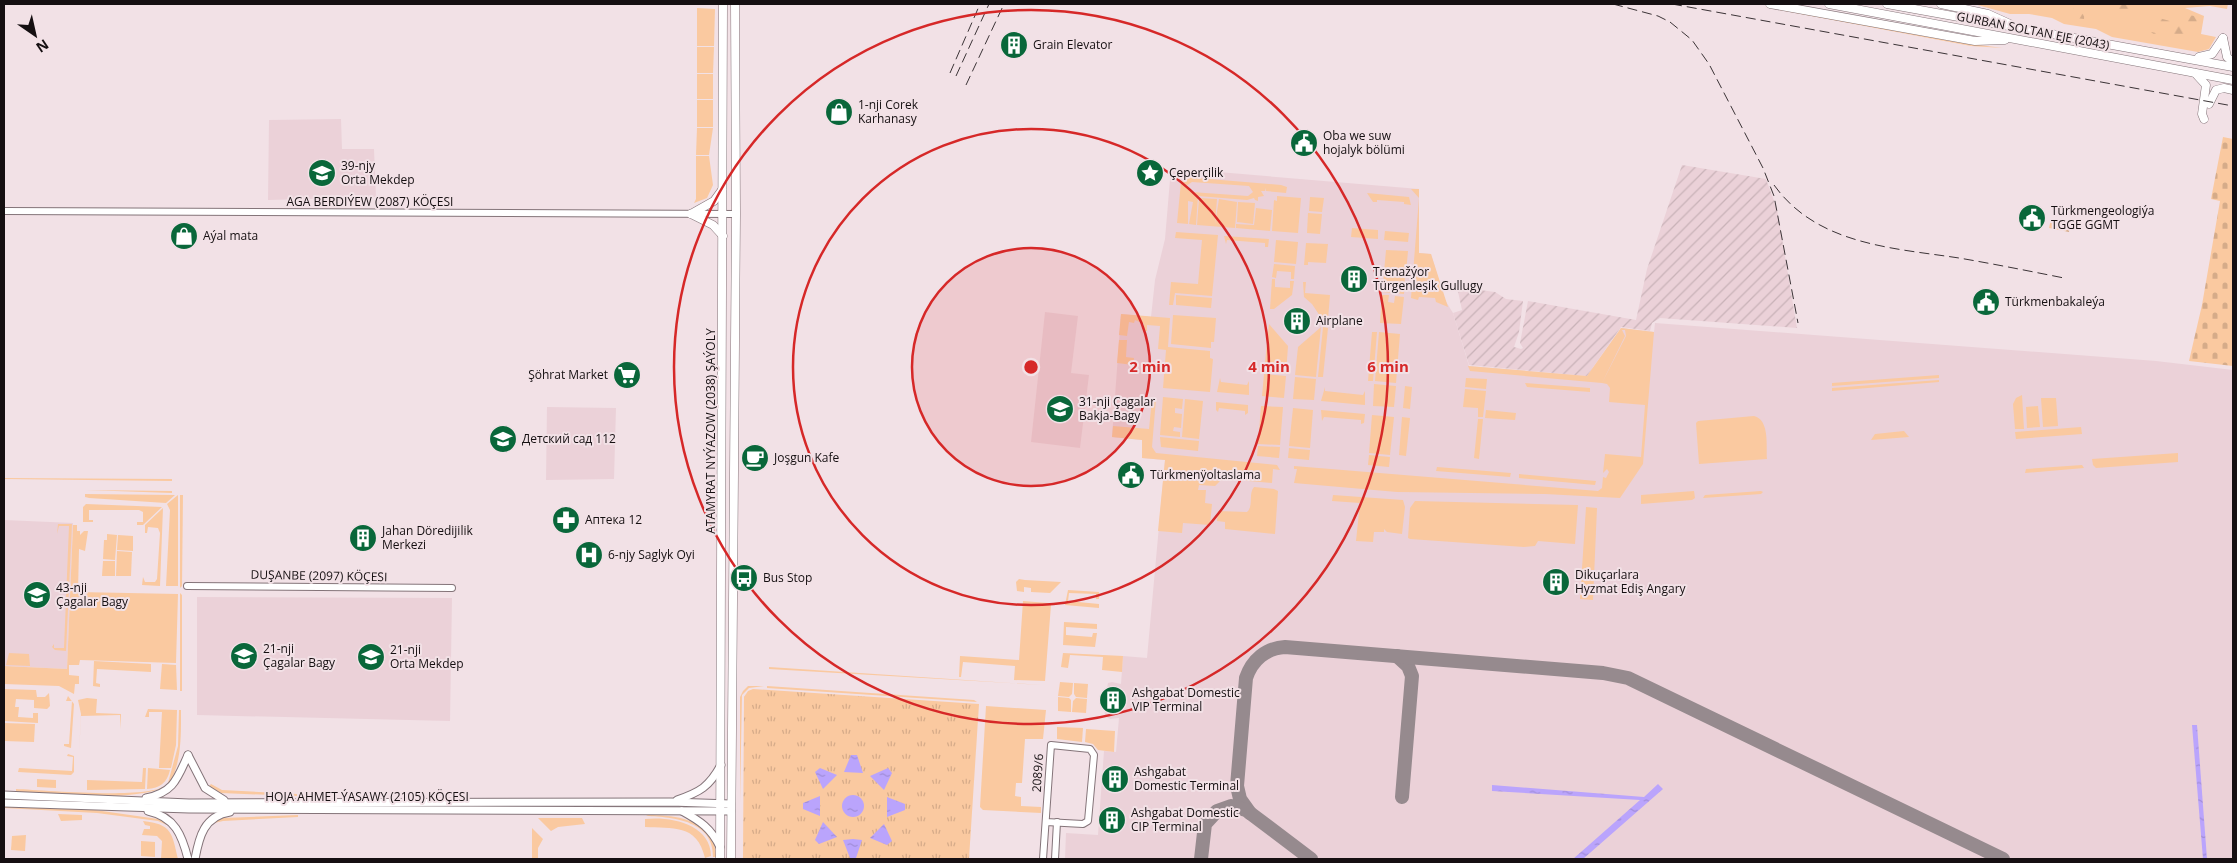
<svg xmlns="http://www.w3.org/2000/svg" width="2237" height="863" font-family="'Open Sans',sans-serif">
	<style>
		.built { fill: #ebd1d8 }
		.industrial { fill: url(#industrial-furrows) }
		.grass { fill: #fac9a0; fill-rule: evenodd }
		.forest { fill: url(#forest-firs) }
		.cemetery { fill: url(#cemetery-stones) }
		.park { fill: url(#park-tufts) }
		.water { fill: url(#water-ripples) }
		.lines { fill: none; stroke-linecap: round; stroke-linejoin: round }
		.taxiway { stroke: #968a8e; stroke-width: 14 }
		.tertiary-casing { stroke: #847479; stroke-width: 8 }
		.secondary-casing { stroke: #847479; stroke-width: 9 }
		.primary-casing { stroke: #847479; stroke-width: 9 }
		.trunk-casing { stroke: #847479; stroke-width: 9 }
		.tertiary { stroke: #fff; stroke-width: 6 }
		.secondary { stroke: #fff; stroke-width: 7 }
		.primary { stroke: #fff; stroke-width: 8 }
		.trunk { stroke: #fff; stroke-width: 8 }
		.rail { stroke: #3b3336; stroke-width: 1; stroke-dasharray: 10 5; stroke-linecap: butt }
		.ring { fill: none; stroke: #d62828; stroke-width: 2.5 }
		.labels { text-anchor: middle; stroke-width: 4; stroke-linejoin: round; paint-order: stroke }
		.street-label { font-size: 12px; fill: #150f11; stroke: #f2e1e6 }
		.poi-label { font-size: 12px; fill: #150f11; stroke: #f2e1e6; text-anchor: start }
		.centre { fill: #d62828; stroke: #f2e1e6; stroke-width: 2.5 }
		.ring-label { font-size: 15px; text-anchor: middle; font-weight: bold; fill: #d62828; stroke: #f2e1e6; stroke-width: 4; stroke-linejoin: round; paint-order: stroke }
	</style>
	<defs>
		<pattern id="industrial-furrows" width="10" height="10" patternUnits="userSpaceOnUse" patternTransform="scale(1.25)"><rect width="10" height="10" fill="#ebd1d8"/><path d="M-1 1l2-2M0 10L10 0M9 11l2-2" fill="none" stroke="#c9b2b8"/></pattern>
		<pattern id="forest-firs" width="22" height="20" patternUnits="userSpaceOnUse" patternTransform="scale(1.25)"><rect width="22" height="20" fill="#fac9a0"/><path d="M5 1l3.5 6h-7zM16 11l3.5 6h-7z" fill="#d5ab89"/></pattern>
		<pattern id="cemetery-stones" width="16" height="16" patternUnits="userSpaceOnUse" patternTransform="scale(1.25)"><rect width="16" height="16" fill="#fac9a0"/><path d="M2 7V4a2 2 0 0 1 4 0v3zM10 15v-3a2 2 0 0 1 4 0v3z" fill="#d5ab89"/></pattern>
		<pattern id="park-tufts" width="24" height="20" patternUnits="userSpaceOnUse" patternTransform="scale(1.25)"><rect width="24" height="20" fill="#fac9a0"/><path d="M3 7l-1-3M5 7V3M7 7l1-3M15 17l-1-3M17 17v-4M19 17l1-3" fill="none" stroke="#d5ab89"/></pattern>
		<pattern id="water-ripples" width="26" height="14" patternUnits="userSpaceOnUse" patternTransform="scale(1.25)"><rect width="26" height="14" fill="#baa4fc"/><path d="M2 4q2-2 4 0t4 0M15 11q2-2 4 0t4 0" fill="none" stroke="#9f8cd7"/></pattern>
	</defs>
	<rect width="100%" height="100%" fill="#f2e1e6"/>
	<g class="built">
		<polygon points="341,119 342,149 374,149 376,197 268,200 269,120"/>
		<polygon points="1171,168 1419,189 1419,253 1431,254 1445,300 1453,313 1469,366 1587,376 1621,328 1654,332 1655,323 2156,361 2233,370 2233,859 1065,859 1066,833 1098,835 1104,751 1116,752 1119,718 1110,719 1105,716 1104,703 1108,683 1112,682 1121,684 1123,656 1147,658 1165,460 1142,458 1142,440 1112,437 1121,314 1151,317 1155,280 1165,239"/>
		<polygon points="1045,312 1078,316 1071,373 1089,375 1080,448 1031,442"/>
		<polygon points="547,407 616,408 614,479 546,480"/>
		<polygon points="494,428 512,428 513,450 493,450"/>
		<polygon points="4,520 73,523 67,669 4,666"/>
		<polygon points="197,597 452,598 450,721 197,715"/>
	</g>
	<polygon class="industrial" points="1682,165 1766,179 1777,209 1797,328 1660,318 1652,323 1650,331 1621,327 1587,376 1469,365 1453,313 1462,310 1457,287 1495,292 1506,299 1523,301 1519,332 1514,347 1521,349 1523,348 1520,343 1528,301 1636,320 1647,269"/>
	<g class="grass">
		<polygon points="1974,4 2228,4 2227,9 2210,6 2185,8 2204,16 2201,34 2216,37 2209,49 2198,52 2112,37 2096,29 2064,24 2052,18 2029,14 2010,14"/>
		<polygon points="1764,7 1792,11 1971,44 2003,48 1971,46"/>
		<polygon points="697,8 715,9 714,46 697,46"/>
		<polygon points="697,47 714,47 713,73 697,73"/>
		<rect x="697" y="74" width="16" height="25"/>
		<rect x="697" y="100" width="16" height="27"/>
		<polygon points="697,128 713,128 709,155 696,155"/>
		<polygon points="696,156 709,156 713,185 707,198 694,203 696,199"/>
		<path d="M1185,177L1281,185L1287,187L1286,193L1266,191L1265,188V191H1261L1264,196L1258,197V201L1255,200L1254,198L1247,200L1198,196L1196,225L1189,224L1193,202L1188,201V224L1177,223L1181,182ZM1192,182L1249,186L1253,192L1248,196L1191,192L1186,186Z"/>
		<polygon points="1411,189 1419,189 1419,253 1431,254 1448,307 1436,302 1435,298 1419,297 1418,300 1411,298 1419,198"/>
		<polygon points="1367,193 1409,197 1411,205 1404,204 1404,202 1377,200 1377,202 1373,202"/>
		<polygon points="1277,196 1301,198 1298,233 1272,231 1274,200 1277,201"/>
		<polygon points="1310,197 1324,198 1322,212 1309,211"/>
		<polygon points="1199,198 1217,199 1215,224 1219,199 1237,202 1235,228 1197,225"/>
		<polygon points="1238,202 1255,203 1253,224 1237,222"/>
		<polygon points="1256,208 1272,210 1270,231 1236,228 1236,224 1254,225"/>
		<polygon points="1308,213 1322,214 1320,234 1307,233"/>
		<polygon points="1352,228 1378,230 1378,239 1351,237"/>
		<polygon points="1385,231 1409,233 1408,242 1384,240"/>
		<polygon points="1176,232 1218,235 1212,296 1175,293 1173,305 1169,305 1171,282 1198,284 1202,240 1175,238"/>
		<polygon points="1224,236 1269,239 1268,247 1265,247 1265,243 1227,240 1226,244"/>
		<polygon points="1276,240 1298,242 1296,264 1274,262"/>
		<polygon points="1306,243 1328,244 1326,263 1308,262 1308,265 1304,265"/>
		<polygon points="1386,250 1408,251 1406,273 1384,272"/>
		<polygon points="1274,264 1295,266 1294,279 1291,279 1291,272 1277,271 1276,278 1272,277"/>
		<polygon points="1384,274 1405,276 1404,294 1382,292"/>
		<polygon points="1272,279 1275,279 1275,287 1290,288 1290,281 1294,281 1292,295 1274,309 1270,309"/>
		<polygon points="1303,282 1306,282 1305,293 1330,295 1328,319 1320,316 1312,304 1304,297"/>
		<polygon points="1176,295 1212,298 1211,308 1176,305"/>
		<polygon points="1382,295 1389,295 1388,302 1394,303 1395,296 1404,297 1401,324 1380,323"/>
		<polygon points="1121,314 1170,318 1168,347 1210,351 1210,358 1213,359 1210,392 1163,388 1166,350 1158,349 1160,326 1147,325 1147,331 1144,331 1144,324 1135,320 1134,323 1129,322 1127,336 1119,335"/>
		<polygon points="1173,315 1216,318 1214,342 1211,342 1211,348 1171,344"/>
		<polygon points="1269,324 1288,346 1286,374 1264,372"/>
		<polygon points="1321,327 1316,377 1295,375 1298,347"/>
		<polygon points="1323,327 1328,328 1323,377 1318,377"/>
		<polygon points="1621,328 1654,332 1643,464 1620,498 1545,494 1397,492 1294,483 1297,469 1294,469 1294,466 1598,491 1602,488 1603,477 1606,478 1609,472 1607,469 1603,473 1605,454 1641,457 1645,405 1609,402 1610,388 1607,384 1602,383 1626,336 1625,330 1622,330 1625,336 1602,383 1470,371 1468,366 1587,376"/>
		<polygon points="1372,332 1377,332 1373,381 1368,381"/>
		<polygon points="1379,332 1400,334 1396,383 1375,381"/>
		<polygon points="1119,340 1127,340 1126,357 1134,358 1133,365 1117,363"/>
		<polygon points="1264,374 1286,376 1284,398 1262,396"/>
		<polygon points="1939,375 1939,378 1832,386 1832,383"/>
		<polygon points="1295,377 1316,379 1314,400 1293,399"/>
		<polygon points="1220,378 1221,382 1247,385 1249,381 1249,395 1217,392"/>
		<polygon points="1466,378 1487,379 1486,389 1465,387"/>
		<polygon points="1939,380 1939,382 1832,391 1832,388"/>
		<polygon points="1525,383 1590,388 1590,392 1527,387"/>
		<polygon points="1374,384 1396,386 1394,407 1373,406"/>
		<polygon points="1405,386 1412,387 1410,409 1403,408"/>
		<polygon points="1325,387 1325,391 1363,395 1365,391 1365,405 1321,401"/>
		<polygon points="1465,389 1486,391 1483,417 1478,417 1478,408 1463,407"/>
		<polygon points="2022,395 2024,429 2015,429 2013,404 2016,398"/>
		<polygon points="1163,397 1183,399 1182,409 1175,408 1175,413 1182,414 1181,428 1174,427 1173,431 1180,432 1180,437 1160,435"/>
		<polygon points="2056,398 2058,426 2043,427 2041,398"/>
		<polygon points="1152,399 1156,399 1152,447 1156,453 1277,465 1280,470 1273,469 1272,483 1225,479 1220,481 1215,486 1199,485 1198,490 1206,490 1205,503 1212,504 1210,525 1183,523 1182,533 1158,531 1165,460 1142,458 1142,440 1112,437 1113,426 1149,429"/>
		<polygon points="1185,399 1203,401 1199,439 1182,437"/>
		<polygon points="1216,402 1248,405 1248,413 1245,415 1245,411 1219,408 1218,412 1216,410"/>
		<polygon points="1261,406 1283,407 1280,445 1258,444"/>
		<polygon points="2038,406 2040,427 2027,428 2026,407"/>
		<polygon points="1293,408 1313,410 1310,448 1289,446"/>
		<polygon points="1321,410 1365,414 1364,423 1361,424 1361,420 1324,417 1322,421"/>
		<polygon points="1486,410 1516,413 1515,420 1485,418"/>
		<polygon points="1372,415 1394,417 1390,455 1369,453"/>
		<path d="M1754,416C1770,420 1766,446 1767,459L1699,464L1696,423L1698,421Z"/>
		<polygon points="1402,417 1410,418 1406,456 1399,455"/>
		<polygon points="1478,419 1483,419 1479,459 1474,458"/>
		<polygon points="2081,427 2082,434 2016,439 2015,432"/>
		<polygon points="1904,431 1909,437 1871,440 1875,434"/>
		<polygon points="1160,437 1199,441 1198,451 1161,447"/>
		<polygon points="1258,446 1280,447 1279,458 1257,456"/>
		<polygon points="1289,448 1310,450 1309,460 1288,458"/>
		<polygon points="2178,453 2178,462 2096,468 2093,465 2092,459"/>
		<polygon points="1369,455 1390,457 1389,467 1368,465"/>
		<polygon points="2082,465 2084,468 2025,473 2026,469"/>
		<polygon points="1437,467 1511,473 1510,477 1436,471"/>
		<polygon points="1519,474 1596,481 1595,485 1519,478"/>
		<polygon points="4,478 172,479 172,481 4,479"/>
		<path d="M1254,487L1274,489L1278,491L1275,534L1225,529V522L1217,521L1218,511L1247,512C1254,506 1248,494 1254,487Z"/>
		<polygon points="86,490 87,490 172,491 172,493"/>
		<polygon points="1694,491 1695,498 1692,500 1641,504 1641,495"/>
		<polygon points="1761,491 1763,492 1761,494 1703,498 1705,495"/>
		<polygon points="85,494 175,495 166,503 89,498 85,497"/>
		<polygon points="178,495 178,586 166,586 170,510 167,504"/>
		<polygon points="180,495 183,495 182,586 180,588"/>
		<polygon points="1333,495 1403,500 1405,507 1402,534 1387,532 1384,529 1384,532 1374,532 1373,542 1356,541 1360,503 1332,501"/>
		<polygon points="1415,501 1578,505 1575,544 1538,541 1535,546 1524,547 1410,539 1408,538 1410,508"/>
		<polygon points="86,504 162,507 143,525 137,525 137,522 143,522 143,512 139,510 89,510 89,520 93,520 93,522 83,522 83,507"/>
		<polygon points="1586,507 1597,508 1593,600 1580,599"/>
		<polygon points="163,508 160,586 142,585 143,577 145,582 155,582 157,579 160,533 158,528 148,527 147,533 145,533 145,525"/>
		<polygon points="58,524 72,524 66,651 55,650 52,647 54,644 54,648 64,648 69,526 59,526 57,534"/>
		<polygon points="73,525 77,525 77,531 80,531 80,535 84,531 88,531 85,551 79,549 78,592 178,594 176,663 80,660 79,665 69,665 69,675 79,676 79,684 75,684 74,694 59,686 4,684 4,666 67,669"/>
		<polygon points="107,534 117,535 115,560 103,559 104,540 107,540"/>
		<polygon points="118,535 133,536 133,551 117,550"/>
		<polygon points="117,551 132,552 131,576 116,576"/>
		<polygon points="103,561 115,561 115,576 102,576"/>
		<polygon points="1019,579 1025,580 1061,582 1050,593 1031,592 1031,588 1024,587 1024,592 1017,591 1016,582"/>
		<polygon points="1068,590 1099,592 1099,599 1096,599 1096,594 1069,593 1068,601 1099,604 1099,608 1065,605"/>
		<polygon points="180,593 182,595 182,691 180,691"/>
		<polygon points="1023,601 1048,603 1051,605 1045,681 1014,680 1015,666 963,662 961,677 959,677 960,656 1019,660"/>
		<polygon points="1064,622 1097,624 1097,629 1066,627 1066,635 1092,637 1093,633 1097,633 1095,647 1063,645"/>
		<polygon points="9,653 29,654 30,666 6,665"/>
		<polygon points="1063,653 1123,656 1122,672 1102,670 1103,657 1070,655 1068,668 1061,667"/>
		<polygon points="94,661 151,664 151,672 97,669 96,683 100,684 100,687 93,686"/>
		<polygon points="162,664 176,665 177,690 160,689"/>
		<polygon points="769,667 1042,685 769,669"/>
		<polygon points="1060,682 1073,683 1072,694 1069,697 1058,696"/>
		<polygon points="1074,683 1088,684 1087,698 1076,697 1074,694"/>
		<polygon points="748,686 764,686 749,688 742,695 740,803 740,697 743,691"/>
		<polygon points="767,686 974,700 977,702 767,688"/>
		<polygon points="4,689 36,690 37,697 45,697 49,693 50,706 47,709 34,708 34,700 16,699 15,707 19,707 18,717 33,718 33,713 38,713 38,723 4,721"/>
		<polygon points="68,696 74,704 71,748 64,746 64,744 69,744 72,701 66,701"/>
		<polygon points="1058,697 1069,698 1071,700 1071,712 1058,711"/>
		<polygon points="87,698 97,699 96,713 121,714 121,729 120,715 81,716 79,755 81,714 78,700"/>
		<polygon points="1076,698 1087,699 1086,713 1072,712 1073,701"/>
		<polygon points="986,706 1046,710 1043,739 1025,739 1022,783 1016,783 1015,796 1021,797 1021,806 1041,807 1041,813 983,810 980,807"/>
		<polygon points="148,709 177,710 176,745 171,768 159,768 162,712 149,712 149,717 145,717"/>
		<path d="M179,710H181C181,733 182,763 169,784L168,783L178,746Z"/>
		<polygon points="4,723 35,724 34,742 4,741"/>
		<polygon points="1057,727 1083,728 1082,742 1057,739"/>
		<polygon points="1086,729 1115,731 1114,752 1098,750 1093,744 1085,742"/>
		<polygon points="68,754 74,756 74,772 71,775 18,772 19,768 72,771 73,757 67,756"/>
		<polygon points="143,768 146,768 145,789 87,790 87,780 142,782"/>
		<path d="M148,768L170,770C167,783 160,788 147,789Z"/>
		<polygon points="37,779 56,780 56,788 37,787"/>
		<polygon points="211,784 222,790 297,794 297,796 221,793 209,786"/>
		<path d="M166,785L167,786C131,803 57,794 16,792V789C43,790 149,800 166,785Z"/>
		<polygon points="4,806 88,809 158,819 170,824 169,826 158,821 97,813 4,808"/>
		<polygon points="58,814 82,815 82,820 61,821"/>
		<polygon points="298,815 298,817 223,821 210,824 223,818"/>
		<path d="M648,815C677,815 716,820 716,857H713C714,821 674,817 646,816Z"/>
		<polygon points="538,818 582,818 585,824 558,827 551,831"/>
		<path d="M645,819C670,816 711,824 711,856L705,858C697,823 672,829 645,827Z"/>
		<path d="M143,821C172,824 172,833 178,859H161L162,841L157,836L142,835L144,829H150V826L145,825Z"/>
		<polygon points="532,828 543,839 538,848 538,859 532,859"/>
		<polygon points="26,835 25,851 11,850 12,836"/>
		<polygon points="141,841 155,842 155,857 141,856"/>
	</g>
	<g class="forest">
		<polygon points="2074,4 2085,4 2084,19 2067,17 2068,10 2073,11"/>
		<polygon points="2117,4 2131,4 2126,18 2117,14"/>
		<polygon points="2177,13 2200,17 2200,30 2195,36 2159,39 2151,32 2162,34 2165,30 2156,26 2155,20 2159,18 2170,21"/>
		<polygon points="2051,219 2070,222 2069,232 2049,228"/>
	</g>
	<polygon class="cemetery" points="2223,137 2233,139 2233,366 2189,361 2202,305 2220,201 2211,199"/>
	<polygon class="park" points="753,689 979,704 969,859 743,859 744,697 748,691"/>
	<g class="water">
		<polygon points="2192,725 2197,725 2207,859 2203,859"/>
		<polygon points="851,755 857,755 863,773 844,772"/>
		<polygon points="820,768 837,775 823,789 815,772"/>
		<polygon points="888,768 892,773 884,790 870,776"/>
		<polygon points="1658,784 1663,789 1583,859 1573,859 1640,800 1492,791 1492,785 1644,797"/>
		<circle cx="853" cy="806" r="11"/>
		<polygon points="820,796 820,816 803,809 803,803"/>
		<polygon points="887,797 905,804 905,810 887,817"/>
		<polygon points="823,822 837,837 819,844 815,840"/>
		<polygon points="884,824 892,841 887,845 870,838"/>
		<polygon points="853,839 862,840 856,858 850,858 843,840"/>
	</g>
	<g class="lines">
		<g class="taxiway">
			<polyline points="1397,656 1408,666 1412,676 1402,797"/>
			<path d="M1250,813L1240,799L1237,786L1246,678C1252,660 1266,648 1285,647L1603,673L1628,678L2003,859"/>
			<polyline points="1201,859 1205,824 1217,811 1231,806 1246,810 1311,859"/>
		</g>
		<g class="tertiary-casing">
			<g id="tertiary">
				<polyline points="4,211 736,214"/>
				<polyline points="187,586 452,588"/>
				<polyline points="1043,859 1051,745 1090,749 1094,755 1088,821 1083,824 1046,822"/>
				<polyline points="1055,859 1057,822"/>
			</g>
		</g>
		<g class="secondary-casing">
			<g id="secondary">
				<polyline points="188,755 205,788 224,800"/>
				<polyline points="4,795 189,803 671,802 731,804"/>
				<path d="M146,798C174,792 177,779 188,755"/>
				<path d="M677,800C700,792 709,787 721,765"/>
				<polyline points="4,803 189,809 731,811"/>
				<path d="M148,811C175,817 182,835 188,859"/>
				<path d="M682,811C700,821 711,828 720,847"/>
				<path d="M195,859C199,837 204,816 230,812"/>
			</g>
		</g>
		<g class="primary-casing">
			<g id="primary">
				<polyline points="691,214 714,201 722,190"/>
				<polyline points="691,214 713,225 723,236"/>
				<polyline points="720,859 723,4"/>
				<polyline points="731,859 736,214 735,4"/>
			</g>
		</g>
		<g class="trunk-casing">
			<g id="trunk">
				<polyline points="1770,4 1975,41 2005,40"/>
				<polyline points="1829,4 2233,80"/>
				<polyline points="1887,4 2233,67"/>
				<polyline points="1941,4 1988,14 2010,24"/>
				<polyline points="2223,38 2227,57 2233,62"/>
				<polyline points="2199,57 2212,54 2223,38"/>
				<polyline points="2195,73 2206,85 2202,114 2204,119"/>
				<polyline points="2209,104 2216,90 2224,88 2233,90"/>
			</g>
		</g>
		<use href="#tertiary" class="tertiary"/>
		<use href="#secondary" class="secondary"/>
		<use href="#primary" class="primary"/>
		<use href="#trunk" class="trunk"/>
		<g class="rail">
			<polyline points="1613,4 1658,16 1670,22 1692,40 1709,64 1763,168 1774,196 1798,323"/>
			<polyline points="1672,4 2233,106"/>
			<polyline points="950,73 980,4"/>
			<polyline points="956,76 989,4"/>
			<polyline points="966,85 1004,4"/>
			<path d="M1774,185C1817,245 1893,248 1959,258C1994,264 2029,271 2064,278"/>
		</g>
	</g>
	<circle cx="1031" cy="367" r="119" fill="#d62828" fill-opacity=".12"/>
	<g class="ring">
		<circle cx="1031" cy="367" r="119"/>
		<circle cx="1031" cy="367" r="238"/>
		<circle cx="1031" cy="367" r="357"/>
	</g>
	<defs>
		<g id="building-disc" transform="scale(1.4375)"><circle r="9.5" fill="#09673a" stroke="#f2e1e6"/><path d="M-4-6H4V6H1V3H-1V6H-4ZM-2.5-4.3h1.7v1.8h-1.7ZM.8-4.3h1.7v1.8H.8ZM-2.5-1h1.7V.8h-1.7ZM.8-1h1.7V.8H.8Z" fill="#fff"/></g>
		<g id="shop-disc" transform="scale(1.4375)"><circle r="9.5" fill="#09673a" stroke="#f2e1e6"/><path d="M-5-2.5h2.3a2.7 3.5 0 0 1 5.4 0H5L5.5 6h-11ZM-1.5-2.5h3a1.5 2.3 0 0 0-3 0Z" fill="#fff"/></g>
		<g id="civic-disc" transform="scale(1.4375)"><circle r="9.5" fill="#09673a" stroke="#f2e1e6"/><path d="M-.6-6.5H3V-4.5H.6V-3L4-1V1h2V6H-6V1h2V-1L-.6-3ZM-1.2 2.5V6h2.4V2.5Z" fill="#fff"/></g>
		<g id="school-disc" transform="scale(1.4375)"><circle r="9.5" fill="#09673a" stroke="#f2e1e6"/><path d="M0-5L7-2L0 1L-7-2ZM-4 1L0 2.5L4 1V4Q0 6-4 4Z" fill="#fff"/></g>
		<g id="sight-disc" transform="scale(1.4375)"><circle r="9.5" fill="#09673a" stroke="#f2e1e6"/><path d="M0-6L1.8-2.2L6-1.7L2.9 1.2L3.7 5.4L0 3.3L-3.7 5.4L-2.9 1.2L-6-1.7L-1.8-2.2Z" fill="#fff"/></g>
		<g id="supermarket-disc" transform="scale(1.4375)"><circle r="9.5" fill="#09673a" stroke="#f2e1e6"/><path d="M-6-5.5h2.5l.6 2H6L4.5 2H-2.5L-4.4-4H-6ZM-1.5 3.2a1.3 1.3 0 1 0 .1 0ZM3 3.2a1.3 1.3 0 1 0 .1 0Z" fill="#fff"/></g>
		<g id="cafe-disc" transform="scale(1.4375)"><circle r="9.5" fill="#09673a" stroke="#f2e1e6"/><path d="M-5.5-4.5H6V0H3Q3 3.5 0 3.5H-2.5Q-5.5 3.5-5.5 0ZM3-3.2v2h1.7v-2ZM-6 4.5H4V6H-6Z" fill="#fff"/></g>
		<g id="pharmacy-disc" transform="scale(1.4375)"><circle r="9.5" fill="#09673a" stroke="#f2e1e6"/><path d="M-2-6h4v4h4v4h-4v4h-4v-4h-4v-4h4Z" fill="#fff"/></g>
		<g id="hospital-disc" transform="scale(1.4375)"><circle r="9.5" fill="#09673a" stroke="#f2e1e6"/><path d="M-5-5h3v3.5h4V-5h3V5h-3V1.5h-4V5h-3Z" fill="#fff"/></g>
		<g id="bus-disc" transform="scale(1.4375)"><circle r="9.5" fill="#09673a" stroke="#f2e1e6"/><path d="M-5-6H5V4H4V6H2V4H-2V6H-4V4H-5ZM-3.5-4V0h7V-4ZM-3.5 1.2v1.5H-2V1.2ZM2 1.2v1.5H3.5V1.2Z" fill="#fff"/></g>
	</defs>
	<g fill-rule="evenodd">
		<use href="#building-disc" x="1014" y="45"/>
		<use href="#shop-disc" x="839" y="112"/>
		<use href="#civic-disc" x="1304" y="143"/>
		<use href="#school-disc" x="322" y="173"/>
		<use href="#sight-disc" x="1150" y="173"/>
		<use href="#civic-disc" x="2032" y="218"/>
		<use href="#shop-disc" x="184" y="236"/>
		<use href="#building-disc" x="1354" y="279"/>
		<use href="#civic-disc" x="1986" y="302"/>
		<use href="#building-disc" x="1297" y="321"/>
		<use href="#supermarket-disc" x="627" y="375"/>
		<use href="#school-disc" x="1060" y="409"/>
		<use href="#school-disc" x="503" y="439"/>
		<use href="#cafe-disc" x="755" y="458"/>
		<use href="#civic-disc" x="1131" y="475"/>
		<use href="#pharmacy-disc" x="566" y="520"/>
		<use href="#building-disc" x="363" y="538"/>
		<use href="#hospital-disc" x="589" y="555"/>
		<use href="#bus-disc" x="744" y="578"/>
		<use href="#building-disc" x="1556" y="582"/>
		<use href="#school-disc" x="37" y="595"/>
		<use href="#school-disc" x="244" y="656"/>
		<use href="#school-disc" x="371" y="657"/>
		<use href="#building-disc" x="1113" y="700"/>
		<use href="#building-disc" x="1115" y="779"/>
		<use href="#building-disc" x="1112" y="820"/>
	</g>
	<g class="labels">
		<g class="street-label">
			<text transform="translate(2033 31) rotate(11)" y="4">GURBAN SOLTAN EJE (2043)</text>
			<text x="370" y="206">AGA BERDIÝEW (2087) KÖÇESI</text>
			<text transform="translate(711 431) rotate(-90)" y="4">ATAMYRAT NYÝAZOW (2038) ŞAÝOLY</text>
			<text transform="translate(319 576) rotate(1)" y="4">DUŞANBE (2097) KÖÇESI</text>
			<text transform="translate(1038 773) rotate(-86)" y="4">2089/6</text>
			<text x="367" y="801">HOJA AHMET ÝASAWY (2105) KÖÇESI</text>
		</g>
		<g class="poi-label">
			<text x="1033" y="49">Grain Elevator</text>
			<text x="858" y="109">1-nji Corek<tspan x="858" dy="14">Karhanasy</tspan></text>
			<text x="1323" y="140">Oba we suw<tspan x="1323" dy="14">hojalyk bölümi</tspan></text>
			<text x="341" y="170">39-njy<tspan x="341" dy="14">Orta Mekdep</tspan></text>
			<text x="1169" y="177">Çeperçilik</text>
			<text x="2051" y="215">Türkmengeologiýa<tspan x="2051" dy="14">TGGE GGMT</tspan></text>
			<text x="203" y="240">Aýal mata</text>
			<text x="1373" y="276">Trenažýor<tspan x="1373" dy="14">Türgenleşik Gullugy</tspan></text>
			<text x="2005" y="306">Türkmenbakaleýa</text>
			<text x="1316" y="325">Airplane</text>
			<text x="608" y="379" text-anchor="end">Şöhrat Market</text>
			<text x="1079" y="406">31-nji Çagalar<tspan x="1079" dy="14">Bakja-Bagy</tspan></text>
			<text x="522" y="443">Детский сад 112</text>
			<text x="774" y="462">Joşgun Kafe</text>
			<text x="1150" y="479">Türkmenÿoltaslama</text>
			<text x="585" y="524">Аптека 12</text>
			<text x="382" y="535">Jahan Döredijilik<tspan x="382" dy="14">Merkezi</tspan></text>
			<text x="608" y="559">6-njy Saglyk Oyi</text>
			<text x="1575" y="579">Dikuçarlara<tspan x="1575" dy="14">Hyzmat Ediş Angary</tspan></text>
			<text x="763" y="582">Bus Stop</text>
			<text x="56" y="592">43-nji<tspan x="56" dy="14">Çagalar Bagy</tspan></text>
			<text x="263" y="653">21-nji<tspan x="263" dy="14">Çagalar Bagy</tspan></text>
			<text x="390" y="654">21-nji<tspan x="390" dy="14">Orta Mekdep</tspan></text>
			<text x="1132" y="697">Ashgabat Domestic<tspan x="1132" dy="14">VIP Terminal</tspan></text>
			<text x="1134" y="776">Ashgabat<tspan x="1134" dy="14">Domestic Terminal</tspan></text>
			<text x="1131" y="817">Ashgabat Domestic<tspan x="1131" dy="14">CIP Terminal</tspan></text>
		</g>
	</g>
	<circle cx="1031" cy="367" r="8" class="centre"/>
	<g class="ring-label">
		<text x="1150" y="372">2 min</text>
		<text x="1269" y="372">4 min</text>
		<text x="1388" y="372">6 min</text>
	</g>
	<rect width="2237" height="863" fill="none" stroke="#150f11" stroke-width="10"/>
	<g transform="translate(35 35) rotate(146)" stroke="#f2e1e6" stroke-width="4" paint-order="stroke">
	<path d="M0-4L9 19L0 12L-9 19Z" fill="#150f11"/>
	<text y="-8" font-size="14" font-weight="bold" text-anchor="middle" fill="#150f11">N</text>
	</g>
</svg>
